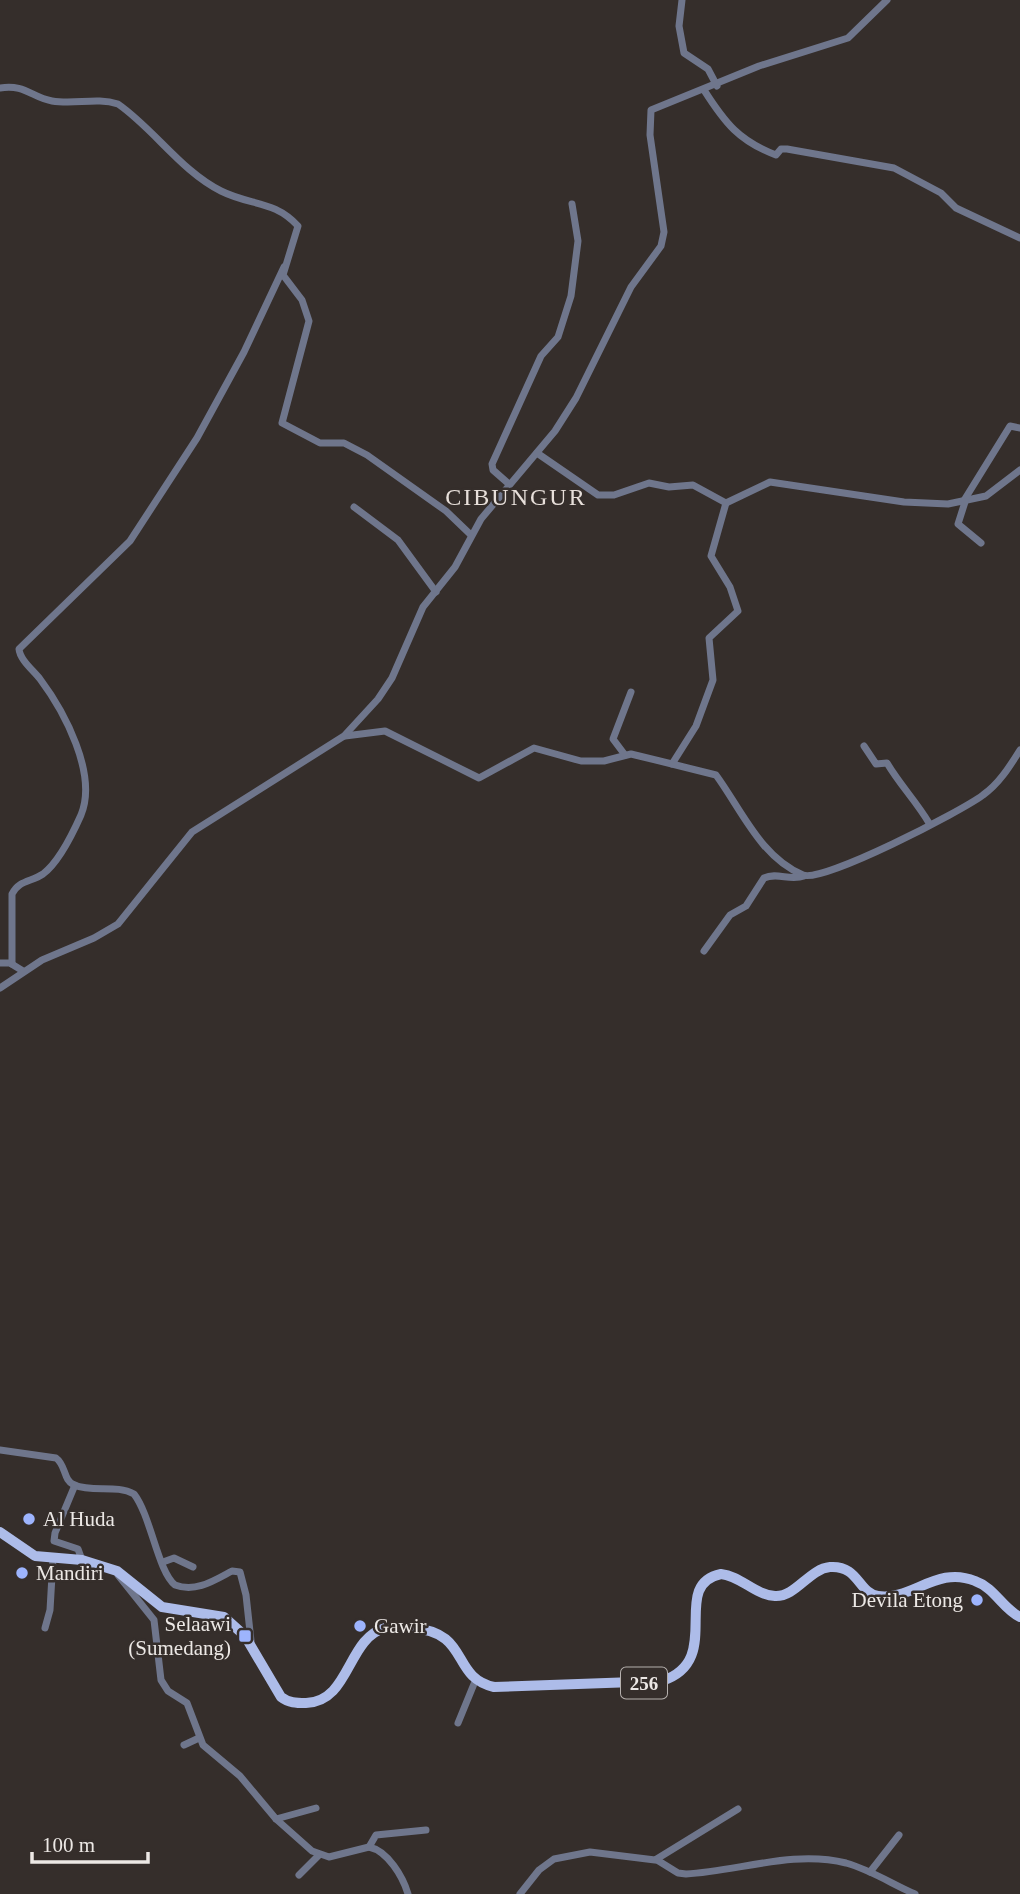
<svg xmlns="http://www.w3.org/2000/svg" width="1020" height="1894" font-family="Georgia,serif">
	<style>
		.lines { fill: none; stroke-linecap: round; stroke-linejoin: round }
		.street { stroke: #6f768c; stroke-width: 7 }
		.primary { stroke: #adbce9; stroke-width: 10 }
		.poi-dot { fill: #9db4fd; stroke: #352e2b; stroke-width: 2.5 }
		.labels { text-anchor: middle; stroke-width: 5; stroke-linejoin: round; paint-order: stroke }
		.shield { fill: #352e2b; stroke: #b5b0ad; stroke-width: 2 }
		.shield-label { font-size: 19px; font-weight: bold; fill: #ece8e5 }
		.poi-label { font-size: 21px; fill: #ece8e5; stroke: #352e2b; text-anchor: start }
		.quarter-label { font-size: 24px; letter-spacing: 2px; fill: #e7dfda; stroke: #352e2b }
	</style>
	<rect width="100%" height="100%" fill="#352e2b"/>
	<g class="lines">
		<g class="street">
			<polyline points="682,0 679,26 684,53 708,69 717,86"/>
			<path d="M0,88C25,84 31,97 52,101C75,105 96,97 118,104C154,129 181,171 221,191C251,206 274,200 298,226L283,275L302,300L309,321L282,423L320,443H344L367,455L446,511L471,535"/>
			<path d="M704,90C725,123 739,141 776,155L781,149H787L894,168L941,193L956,208L1020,238"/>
			<polyline points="537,453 598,495 614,495 649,483 669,487 693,485 726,503 770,482 904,502 948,504 986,496 1020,470"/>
			<polyline points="509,484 493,470 492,464 541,356 558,337 571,296 578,241 572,204"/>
			<polyline points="963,502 1010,426 1020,428"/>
			<polyline points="965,502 958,524 981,543"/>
			<polyline points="354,507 398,540 436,592"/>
			<polyline points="345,736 385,731 479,778 534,748 581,761 604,761 631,754 672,764 696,726 713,680 709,638 738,611 730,587 711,556 726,503"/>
			<path d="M864,746L876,764L887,763C900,785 916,801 929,823"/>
			<polyline points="625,755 613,739 631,692"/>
			<path d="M672,764L716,775C741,809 761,858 803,875C823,883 962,811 983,795C999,784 1010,766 1020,750"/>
			<path d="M704,951L730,915L746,906L764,878C777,872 790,881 804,876"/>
			<polyline points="0,963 10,963 23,971"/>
			<path d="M12,964V894C19,880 31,882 43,874C59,862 73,833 81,815C98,774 64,711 40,679C33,670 20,660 19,649L130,541L197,438L244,352L284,267"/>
			<polyline points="0,988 42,960 94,938 118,924 192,832 344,736 378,699 392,678 423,607 455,567 481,519 555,431 576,398 631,287 661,246 664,232 650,135 651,110 759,66 848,38 887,0"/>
			<path d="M0,1450L56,1458C66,1465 63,1480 74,1485C93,1493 116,1484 134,1494C151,1516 158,1572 175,1585C196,1593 215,1580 232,1571L240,1572L246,1595L251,1641"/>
			<polyline points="75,1485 55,1533 54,1541 78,1549 82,1560"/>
			<polyline points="163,1562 174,1558 193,1567"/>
			<path d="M118,1575L154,1620L161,1680L168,1691L187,1703L203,1745L240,1776L276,1819L312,1851L329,1857L369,1847C388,1851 403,1877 408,1894"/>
			<polyline points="45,1628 50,1610 53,1558"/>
			<polyline points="458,1723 476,1679"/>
			<polyline points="184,1745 199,1738"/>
			<polyline points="276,1819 316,1808"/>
			<polyline points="369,1847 376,1835 426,1830"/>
			<path d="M657,1860L678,1873L686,1874C739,1871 793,1850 846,1863C871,1870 892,1884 915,1894"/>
			<polyline points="870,1872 899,1835"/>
			<polyline points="299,1875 319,1855"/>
			<polyline points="520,1894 539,1870 554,1859 590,1852 655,1860 738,1809"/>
		</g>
		<path class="primary" d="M0,1532L35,1556L82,1560L117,1571L162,1607L224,1617L245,1636L281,1697C289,1703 296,1703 306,1703C350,1702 347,1638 385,1628C394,1626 403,1627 412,1628C471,1632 450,1677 494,1687L662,1681C726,1660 668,1585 721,1574C741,1576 755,1595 775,1596C796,1597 809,1569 830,1567C859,1565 858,1593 878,1596C912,1601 937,1565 975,1581C995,1588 1002,1608 1020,1617"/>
	</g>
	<g class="poi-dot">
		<circle cx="29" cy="1519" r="7"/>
		<circle cx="22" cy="1573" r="7"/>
		<circle cx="977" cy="1600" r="7"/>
		<circle cx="360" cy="1626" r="7"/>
		<rect x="238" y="1629" width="14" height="14" rx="3.5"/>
	</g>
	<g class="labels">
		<rect class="shield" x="621" y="1667.5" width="46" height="31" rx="5"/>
		<g class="shield-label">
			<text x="644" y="1690">256</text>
		</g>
		<g class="poi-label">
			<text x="43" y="1526">Al Huda</text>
			<text x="36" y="1580">Mandiri</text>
			<text x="963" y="1607" text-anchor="end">Devila Etong</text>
			<text x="231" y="1631" text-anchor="end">Selaawi<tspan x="231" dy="24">(Sumedang)</tspan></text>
			<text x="374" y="1633">Gawir</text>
		</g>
		<g class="quarter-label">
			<text x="516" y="505">CIBUNGUR</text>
		</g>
	</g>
	<path d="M32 1852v10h116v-10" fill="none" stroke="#ece8e5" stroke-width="3.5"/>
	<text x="42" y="1852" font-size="21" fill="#ece8e5" stroke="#352e2b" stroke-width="5" paint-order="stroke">100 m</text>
</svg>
